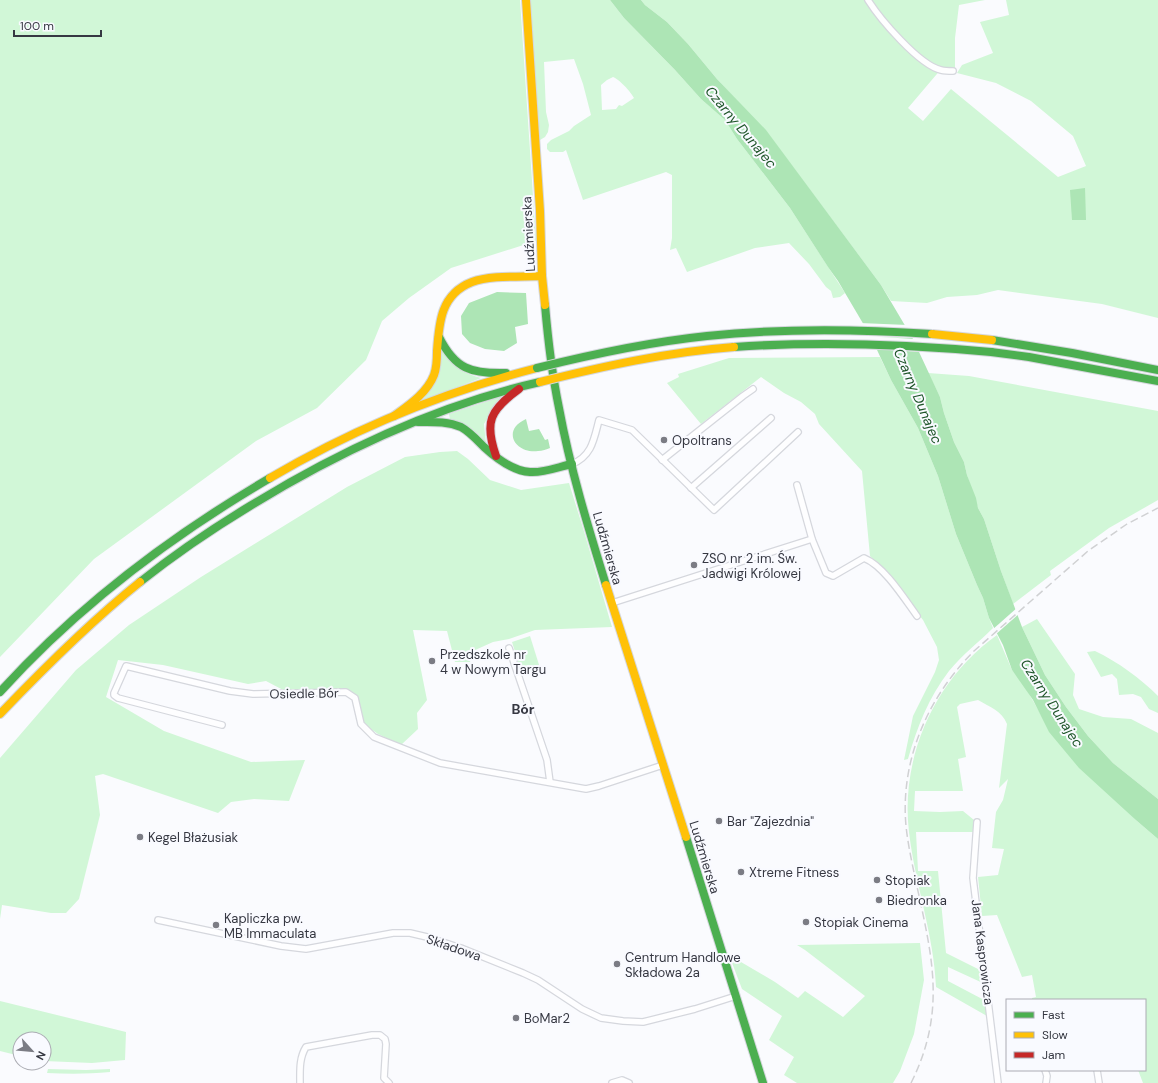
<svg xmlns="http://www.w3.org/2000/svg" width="1158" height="1083" font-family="'DM Sans',sans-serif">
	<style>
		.green { fill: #d1f7d7; fill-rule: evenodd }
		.water { fill: #ade5b5 }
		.pier { fill: #fafbfe }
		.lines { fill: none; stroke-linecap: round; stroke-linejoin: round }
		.street-casing { stroke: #d5d7dd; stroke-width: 8 }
		.fast-casing { stroke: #d5d7dd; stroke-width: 10 }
		.slow-casing { stroke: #d5d7dd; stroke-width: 10 }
		.jam-casing { stroke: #d5d7dd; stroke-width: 10 }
		.street { stroke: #fefeff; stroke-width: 5.5 }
		.fast { stroke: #4caf50; stroke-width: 8 }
		.slow { stroke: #ffc107; stroke-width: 8 }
		.jam { stroke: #c62828; stroke-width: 8 }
		.rail { stroke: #d0d1d3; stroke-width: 1.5; stroke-dasharray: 8 4; stroke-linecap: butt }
		.fast-bridge-casing { stroke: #d5d7dd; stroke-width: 10; stroke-linecap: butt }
		.slow-bridge-casing { stroke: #d5d7dd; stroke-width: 10; stroke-linecap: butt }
		.fast-bridge { stroke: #4caf50; stroke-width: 8 }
		.slow-bridge { stroke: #ffc107; stroke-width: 8 }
		.poi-dot { fill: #7b7c84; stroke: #f9faff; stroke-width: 1.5 }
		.labels { text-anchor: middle; stroke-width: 4; stroke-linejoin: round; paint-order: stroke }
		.street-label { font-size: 13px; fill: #363842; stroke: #f9faff }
		.poi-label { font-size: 13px; fill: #363842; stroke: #f9faff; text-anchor: start }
		.water-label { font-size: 14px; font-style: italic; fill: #1e5529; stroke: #f9faff }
		.neighbourhood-label { font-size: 14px; font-weight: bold; fill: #363842; stroke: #f9faff }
	</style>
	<rect width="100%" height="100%" fill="#fafbfe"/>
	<g class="green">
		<polygon points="0,0 520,0 536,241 451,268 409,298 382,321 366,360 317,408 256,441 94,559 0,657"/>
		<path d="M530,0H610L624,18L675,70L701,99L725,120L737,139L790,208L845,293L840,297L833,298L831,291L826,287L809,264L789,243L755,248L687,272L676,248L670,250L672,238V175L666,172L583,200L566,150L563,152H550L547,149V144L551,140L569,131L574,126L591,115L583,84L574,59L544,62L546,112L549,125L548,132L545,137L540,140ZM613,77C619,79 631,92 634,98L622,106L619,105L616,109L602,110L601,85L607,80Z"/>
		<polygon points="641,0 985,0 959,5 955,38 955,68 950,69 942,68 908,108 923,121 951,89 1058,177 1086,166 1073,136 1031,101 996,83 957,73 962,65 993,53 980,22 1009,15 1006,0 1158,0 1158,318 1102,304 998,290 977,295 947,297 927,303 891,301 881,285 769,135 717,79 688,44 667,22 645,5"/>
		<path d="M442,351C451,365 465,374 481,378L422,401C435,384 441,373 442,351Z"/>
		<path d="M880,357L891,380L918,428L938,476L956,534L977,585L983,598L989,618L993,628C979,642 962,655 949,671C929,697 917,727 908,759L904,760L913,716L935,672L939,660L937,647L923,620L908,601L894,582L870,556L862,471L819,424L815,414L801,402L784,393L761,377L701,424L667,383L679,377L678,374L729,358Z"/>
		<polygon points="928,373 969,376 1158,411 1158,500 1109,528 1050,571 1051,575 1013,604 1001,571 984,519 978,508 967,475 964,462 954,442 944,413 940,397"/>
		<path d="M506,395L497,403L484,424L486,443C475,430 467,424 450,419L449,414Z"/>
		<polygon points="457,451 468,459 490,480 521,490 569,483 583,528 612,627 535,630 509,639 493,642 473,651 470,662 455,662 447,631 413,630 427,700 417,713 418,729 401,745 378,734 364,724 357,697 348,689 285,691 266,681 248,684 163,665 118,660 106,697 164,731 251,762 305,760 289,801 254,799 231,802 218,813 103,774 95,776 100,815 79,899 66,913 51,913 2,905 0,919 0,758 76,670 129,625 201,577 347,487 405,457 440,452"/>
		<polygon points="1037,619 1075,674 1073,695 1079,709 1103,717 1131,719 1158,733 1158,799 1113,763 1088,736 1066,707 1045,675 1022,627"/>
		<path d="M997,635L1012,670L1024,685L1041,715L1137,821L1158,839V1083H1143L1138,1070H1145V1000H1032V998L1036,997L1032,975L1022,977L997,915L982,916L978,877L998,875L1004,849L992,848L996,812L1003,800L1008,779L999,788L1007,724C1002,711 990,707 978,700L960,704L957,707L966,757L958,759L963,791H915L914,811L940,812L963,811L974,820L973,832H916L918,871H938L946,953L984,972L985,984L948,967V981L986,1001L987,1016L936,987C934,935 915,884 909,832C900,757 935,679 997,635Z"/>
		<polygon points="530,636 540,668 522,674 512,642"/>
		<path d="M1095,651C1118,662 1140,678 1158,696V713L1149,709L1141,697L1133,694L1119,695L1117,679L1112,674L1101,677L1087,652Z"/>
		<polygon points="920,943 924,980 914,1034 900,1071 893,1083 797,1083 784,1075 794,1057 769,1040 782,1016 742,989 729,955 775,982 798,998 805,991 843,1017 865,996 805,950 797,945"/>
		<polygon points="0,1001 126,1032 125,1060 92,1063 44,1061 44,1039 20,1039 20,1056 0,1051"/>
		<path d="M48,1069L86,1070L110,1069V1072C89,1074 69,1074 47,1073Z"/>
	</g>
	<g class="water">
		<polygon points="610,0 641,0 645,5 667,22 688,44 717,79 766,130 881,285 913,339 940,397 944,413 954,442 964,462 967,475 976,498 978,508 984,519 1001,571 1022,627 1045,675 1066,707 1088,736 1113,763 1158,799 1158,839 1137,821 1079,768 1049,732 1033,700 1012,670 1003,645 989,618 983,598 977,585 956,534 938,476 918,428 891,380 871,337 838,281 828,267 790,208 737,139 725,120 701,99 675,70 624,18"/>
		<polygon points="1085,188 1086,220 1072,220 1070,190"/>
		<polygon points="497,292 526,293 528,324 515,327 517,343 504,351 485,349 470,343 462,334 461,316 469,303"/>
		<path d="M526,419L529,431L539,429L545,440L548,439L550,448C547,449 542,451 538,451C515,454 501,430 526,419Z"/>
	</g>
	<g class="pier">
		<polygon points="860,323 907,325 914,338 880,337 915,339 921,352 874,349"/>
		<polygon points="1018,607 1020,613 995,635 992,630"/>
	</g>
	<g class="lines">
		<g class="street-casing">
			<g id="street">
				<path d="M868,0C880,19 919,65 941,70C945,71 949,71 953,71"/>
				<polyline points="662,460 743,396 753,389"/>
				<path d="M572,464C592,456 594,439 599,420L632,430L714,510L798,432"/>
				<path d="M797,485L812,539L826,573L833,576L864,558C884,566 904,598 917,616"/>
				<polyline points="691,488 771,418"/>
				<polyline points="612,603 812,539"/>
				<polyline points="509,648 547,760 550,782"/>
				<polyline points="222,725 118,698 114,695 114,693 126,666 230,691 253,694 346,692 355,698 361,724 374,737 440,763 586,789 599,786 663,765"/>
				<polyline points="977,822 973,878 998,1083"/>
				<polyline points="158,920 281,946 306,949 393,933 410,933 427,937 461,948 523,973 538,980 582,1009 601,1018 623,1021 643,1022 695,1009 736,996"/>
				<polyline points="1045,1070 1047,1076 1046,1083"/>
				<polyline points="1097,1070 1099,1083"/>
				<path d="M300,1083C300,1071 299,1058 306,1047L372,1035H380L385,1039L386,1044L384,1078L389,1083"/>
				<polyline points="612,1083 622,1080 629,1083"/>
			</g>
		</g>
		<g class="fast-casing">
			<g id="fast">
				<path d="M545,305C548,340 552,374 559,408C570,468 588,527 606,585"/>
				<path d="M439,337C455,369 471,374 506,373"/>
				<polyline points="992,340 1072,353 1158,370"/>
				<polyline points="991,352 1029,357 1158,381"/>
				<path d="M418,422C432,422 447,421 461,427C470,432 477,440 484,447C496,458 513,471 530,472C544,473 558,467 572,464"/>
				<path d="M140,582C175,554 212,529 250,506C340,451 438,405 540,382"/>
				<path d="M0,692C77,607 171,536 270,478"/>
				<polyline points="686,837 763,1083"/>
			</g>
		</g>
		<g class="slow-casing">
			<g id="slow">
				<polyline points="526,0 540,211 542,276"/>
				<path d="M394,416C409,405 427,393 434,375C437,367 437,359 437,351C439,322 441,294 472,282C490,275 522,277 542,276L545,305"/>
				<path d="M270,478C353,429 444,392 537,368"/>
				<polyline points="606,585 686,837"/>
				<path d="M0,714C45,667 90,622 140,582"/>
			</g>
		</g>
		<g class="jam-casing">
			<path id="jam" d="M496,456C484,422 490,410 519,389"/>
		</g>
		<use href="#street" class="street"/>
		<use href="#fast" class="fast"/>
		<use href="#slow" class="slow"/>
		<use href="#jam" class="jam"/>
		<path class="rail" d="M911,1083C947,1011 932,956 916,882C912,863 908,845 906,826C900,760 928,697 974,651L1088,551L1127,524L1158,508"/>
		<g class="fast-bridge-casing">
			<g id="fast-bridge">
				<path d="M734,347C820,341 905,344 991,352"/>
				<path d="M537,368C593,354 650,342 707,336C782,328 857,329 932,334"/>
			</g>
		</g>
		<g class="slow-bridge-casing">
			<g id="slow-bridge">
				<polyline points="932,334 992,340"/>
				<path d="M540,382C604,366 668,352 734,347"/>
			</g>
		</g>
		<use href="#fast-bridge" class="fast-bridge"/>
		<use href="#slow-bridge" class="slow-bridge"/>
	</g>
	<g class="poi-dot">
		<circle cx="664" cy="440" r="4"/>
		<circle cx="694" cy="565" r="4"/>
		<circle cx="432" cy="661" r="4"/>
		<circle cx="719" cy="821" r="4"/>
		<circle cx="140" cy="837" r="4"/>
		<circle cx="741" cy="872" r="4"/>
		<circle cx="877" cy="880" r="4"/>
		<circle cx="879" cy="900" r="4"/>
		<circle cx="806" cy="922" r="4"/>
		<circle cx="216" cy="925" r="4"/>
		<circle cx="617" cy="964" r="4"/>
		<circle cx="516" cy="1018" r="4"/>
	</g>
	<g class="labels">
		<g class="street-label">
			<text transform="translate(528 234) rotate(-93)" y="5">Ludźmierska</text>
			<text transform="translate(608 548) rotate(74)" y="5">Ludźmierska</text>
			<text transform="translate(304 693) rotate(-1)" y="5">Osiedle Bór</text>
			<text transform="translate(705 857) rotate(73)" y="5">Ludźmierska</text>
			<text transform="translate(454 947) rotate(19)" y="5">Składowa</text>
			<text transform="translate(983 952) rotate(83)" y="5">Jana Kasprowicza</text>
		</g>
		<g class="poi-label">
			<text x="672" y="445">Opoltrans</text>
			<text x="702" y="563">ZSO nr 2 im. Św.<tspan x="702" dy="15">Jadwigi Królowej</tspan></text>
			<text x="440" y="659">Przedszkole nr<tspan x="440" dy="15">4 w Nowym Targu</tspan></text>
			<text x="727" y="826">Bar "Zajezdnia"</text>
			<text x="148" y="842">Kegel Błażusiak</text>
			<text x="749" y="877">Xtreme Fitness</text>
			<text x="885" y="885">Stopiak</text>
			<text x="887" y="905">Biedronka</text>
			<text x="224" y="923">Kapliczka pw.<tspan x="224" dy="15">MB Immaculata</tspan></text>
			<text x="814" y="927">Stopiak Cinema</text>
			<text x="625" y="962">Centrum Handlowe<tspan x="625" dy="15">Składowa 2a</tspan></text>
			<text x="524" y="1023">BoMar2</text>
		</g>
		<g class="water-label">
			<text transform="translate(741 127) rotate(50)" y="5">Czarny Dunajec</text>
			<text transform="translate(918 396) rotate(67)" y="5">Czarny Dunajec</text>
			<text transform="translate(1052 703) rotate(57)" y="5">Czarny Dunajec</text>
		</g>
		<g class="neighbourhood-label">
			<text x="523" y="714">Bór</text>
		</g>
	</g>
	<rect x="1006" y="999" width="140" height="72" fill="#f9faff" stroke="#abacb3"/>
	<rect x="1014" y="1012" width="20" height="6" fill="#4caf50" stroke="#abacb3"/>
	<text x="1042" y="1019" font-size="12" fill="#363842">Fast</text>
	<rect x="1014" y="1032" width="20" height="6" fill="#ffc107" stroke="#abacb3"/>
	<text x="1042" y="1039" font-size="12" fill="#363842">Slow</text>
	<rect x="1014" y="1052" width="20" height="6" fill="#c62828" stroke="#abacb3"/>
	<text x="1042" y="1059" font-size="12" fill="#363842">Jam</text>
	<g transform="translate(32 1051) rotate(117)"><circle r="19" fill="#f9faff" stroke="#abacb3"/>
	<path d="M0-3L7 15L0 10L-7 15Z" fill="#7b7c84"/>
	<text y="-6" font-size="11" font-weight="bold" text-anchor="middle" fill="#363842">N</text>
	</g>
	<path d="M14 30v6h87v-6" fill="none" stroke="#363842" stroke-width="2"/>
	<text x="20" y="30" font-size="12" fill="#363842" stroke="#f9faff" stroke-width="3" paint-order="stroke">100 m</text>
</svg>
